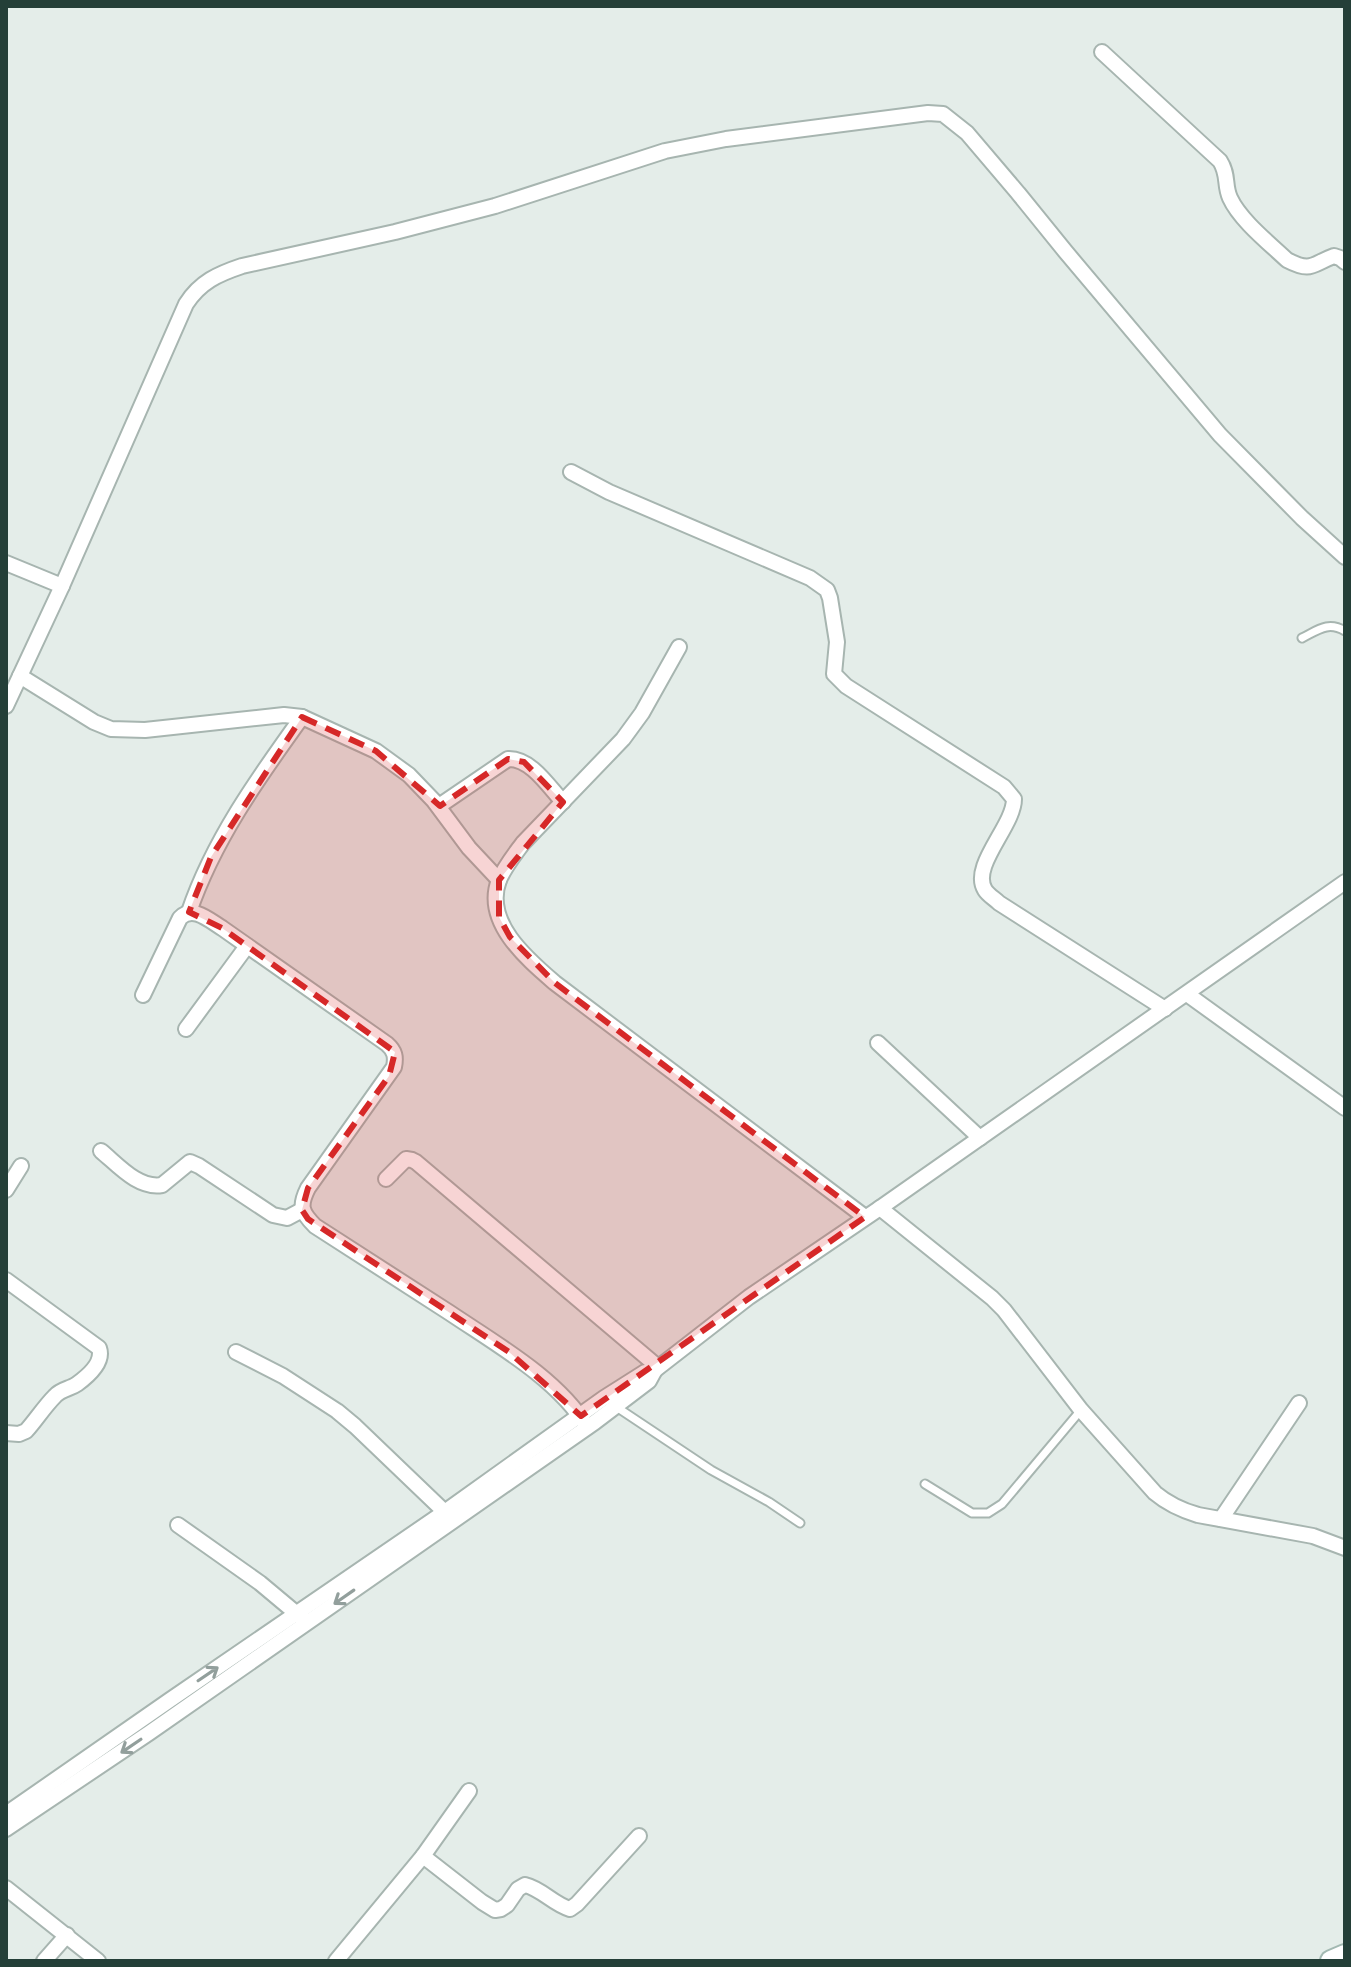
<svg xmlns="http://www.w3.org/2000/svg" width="1351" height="1967" font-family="'Open Sans',sans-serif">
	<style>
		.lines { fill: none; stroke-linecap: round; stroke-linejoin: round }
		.lane-casing { stroke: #a7b5b0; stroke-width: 11 }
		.street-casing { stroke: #a7b5b0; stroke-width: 18 }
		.secondary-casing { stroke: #a3b9b2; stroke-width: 24 }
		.lane { stroke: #fff; stroke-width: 7 }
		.street { stroke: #fff; stroke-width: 14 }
		.secondary { stroke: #fff; stroke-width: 20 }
		.oneway { stroke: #929f9c }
		.marked { fill: #d62828; fill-opacity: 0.2; stroke: #d62828; stroke-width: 6; stroke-dasharray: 16 10; stroke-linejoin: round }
	</style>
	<rect width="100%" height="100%" fill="#e4ede9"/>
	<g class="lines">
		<g class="lane-casing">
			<g id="lane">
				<path d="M1302,638C1318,630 1328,621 1345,631"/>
				<polyline points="615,1406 711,1470 769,1502 800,1523"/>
				<polyline points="925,1484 972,1513 988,1513 1002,1504 1081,1410"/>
			</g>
		</g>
		<g class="street-casing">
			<g id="street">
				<path d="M1102,52L1220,161C1229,175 1224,185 1230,198C1240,220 1269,243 1287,260C1312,273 1312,264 1334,256L1340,258L1345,262"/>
				<path d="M571,472L609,492L810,578L827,590L830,598L837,642L834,674L846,686L1004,787L1014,799C1014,826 970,866 985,890C988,895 995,899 999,903L1165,1009"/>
				<polyline points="6,563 62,586"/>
				<path d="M679,647L642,713L623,739L523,843C515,854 505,866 499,880C483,922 527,959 555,983L865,1217"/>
				<polyline points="20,676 94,722 111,729 145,730 284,715 302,717 376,751 409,775 434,801 469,848 499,880"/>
				<path d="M6,706L62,586L186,304C200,282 218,274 242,266L395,232L495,206L665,151L726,139L928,113L943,114L967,133L1018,193L1065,251L1220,435L1302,518L1345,557"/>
				<path d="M439,806L508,759C531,758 549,787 563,802"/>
				<path d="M189,912C213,841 258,778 302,717"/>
				<polyline points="1187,994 1345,1108"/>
				<path d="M143,995L180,918C193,905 209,920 222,928L387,1044C395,1051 396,1057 394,1067L308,1188C299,1206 301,1212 315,1226C360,1255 405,1284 450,1313C496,1344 558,1379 587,1427"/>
				<polyline points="186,1029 247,946"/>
				<polyline points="878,1043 980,1138"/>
				<path d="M101,1151C118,1165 138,1189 162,1185L190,1162L199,1166L273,1215L287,1218L302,1210"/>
				<polyline points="386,1179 406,1159 412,1160 416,1162 658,1367"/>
				<polyline points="6,1190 21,1166"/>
				<path d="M880,1208L992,1298L1004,1310L1081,1410L1155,1493C1168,1504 1181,1510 1198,1515L1313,1536L1345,1548"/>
				<path d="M6,1280L99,1348C104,1362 88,1376 77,1384C70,1389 61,1389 55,1396C44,1407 36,1420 26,1431L19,1434L6,1433"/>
				<polyline points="236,1352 283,1376 337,1411 355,1426 450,1517"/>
				<polyline points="1221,1519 1299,1403"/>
				<polyline points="178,1525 260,1583 303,1619"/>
				<polyline points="6,1814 170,1700 446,1511 604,1398 645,1372 655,1370 749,1297 880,1208 1345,882"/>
				<polyline points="6,1829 149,1733 595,1422 649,1381 655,1370"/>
				<path d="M423,1856L482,1902L495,1910L501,1909L507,1905L518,1889L525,1885C542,1889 553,1904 570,1909L577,1904L639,1836"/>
				<polyline points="6,1888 98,1961"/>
				<polyline points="44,1961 67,1935"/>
				<polyline points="336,1961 423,1856 469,1791"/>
			</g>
		</g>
		<g class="secondary-casing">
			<polyline id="secondary" points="1331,1961 1345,1955"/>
		</g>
		<use href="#lane" class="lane"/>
		<use href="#street" class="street"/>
		<use href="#secondary" class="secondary"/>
	</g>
	<defs><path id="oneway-shaft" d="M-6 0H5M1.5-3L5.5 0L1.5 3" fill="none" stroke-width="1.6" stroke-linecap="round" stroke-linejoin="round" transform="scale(2)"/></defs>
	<g class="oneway">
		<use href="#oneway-shaft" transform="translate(344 1597) rotate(145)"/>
		<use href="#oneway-shaft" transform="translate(208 1674) rotate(-34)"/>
		<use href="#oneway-shaft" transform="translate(131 1746) rotate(146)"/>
	</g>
	<path class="marked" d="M302,717L376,751L440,806L508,759L524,762L563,802L499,880V917L510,937L555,983L865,1217L581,1416L509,1352L308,1219L302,1210L308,1188L389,1076L395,1052L222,928L189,912L211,857Z"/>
	<rect width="1351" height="1967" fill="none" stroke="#243f38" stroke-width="16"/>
</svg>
